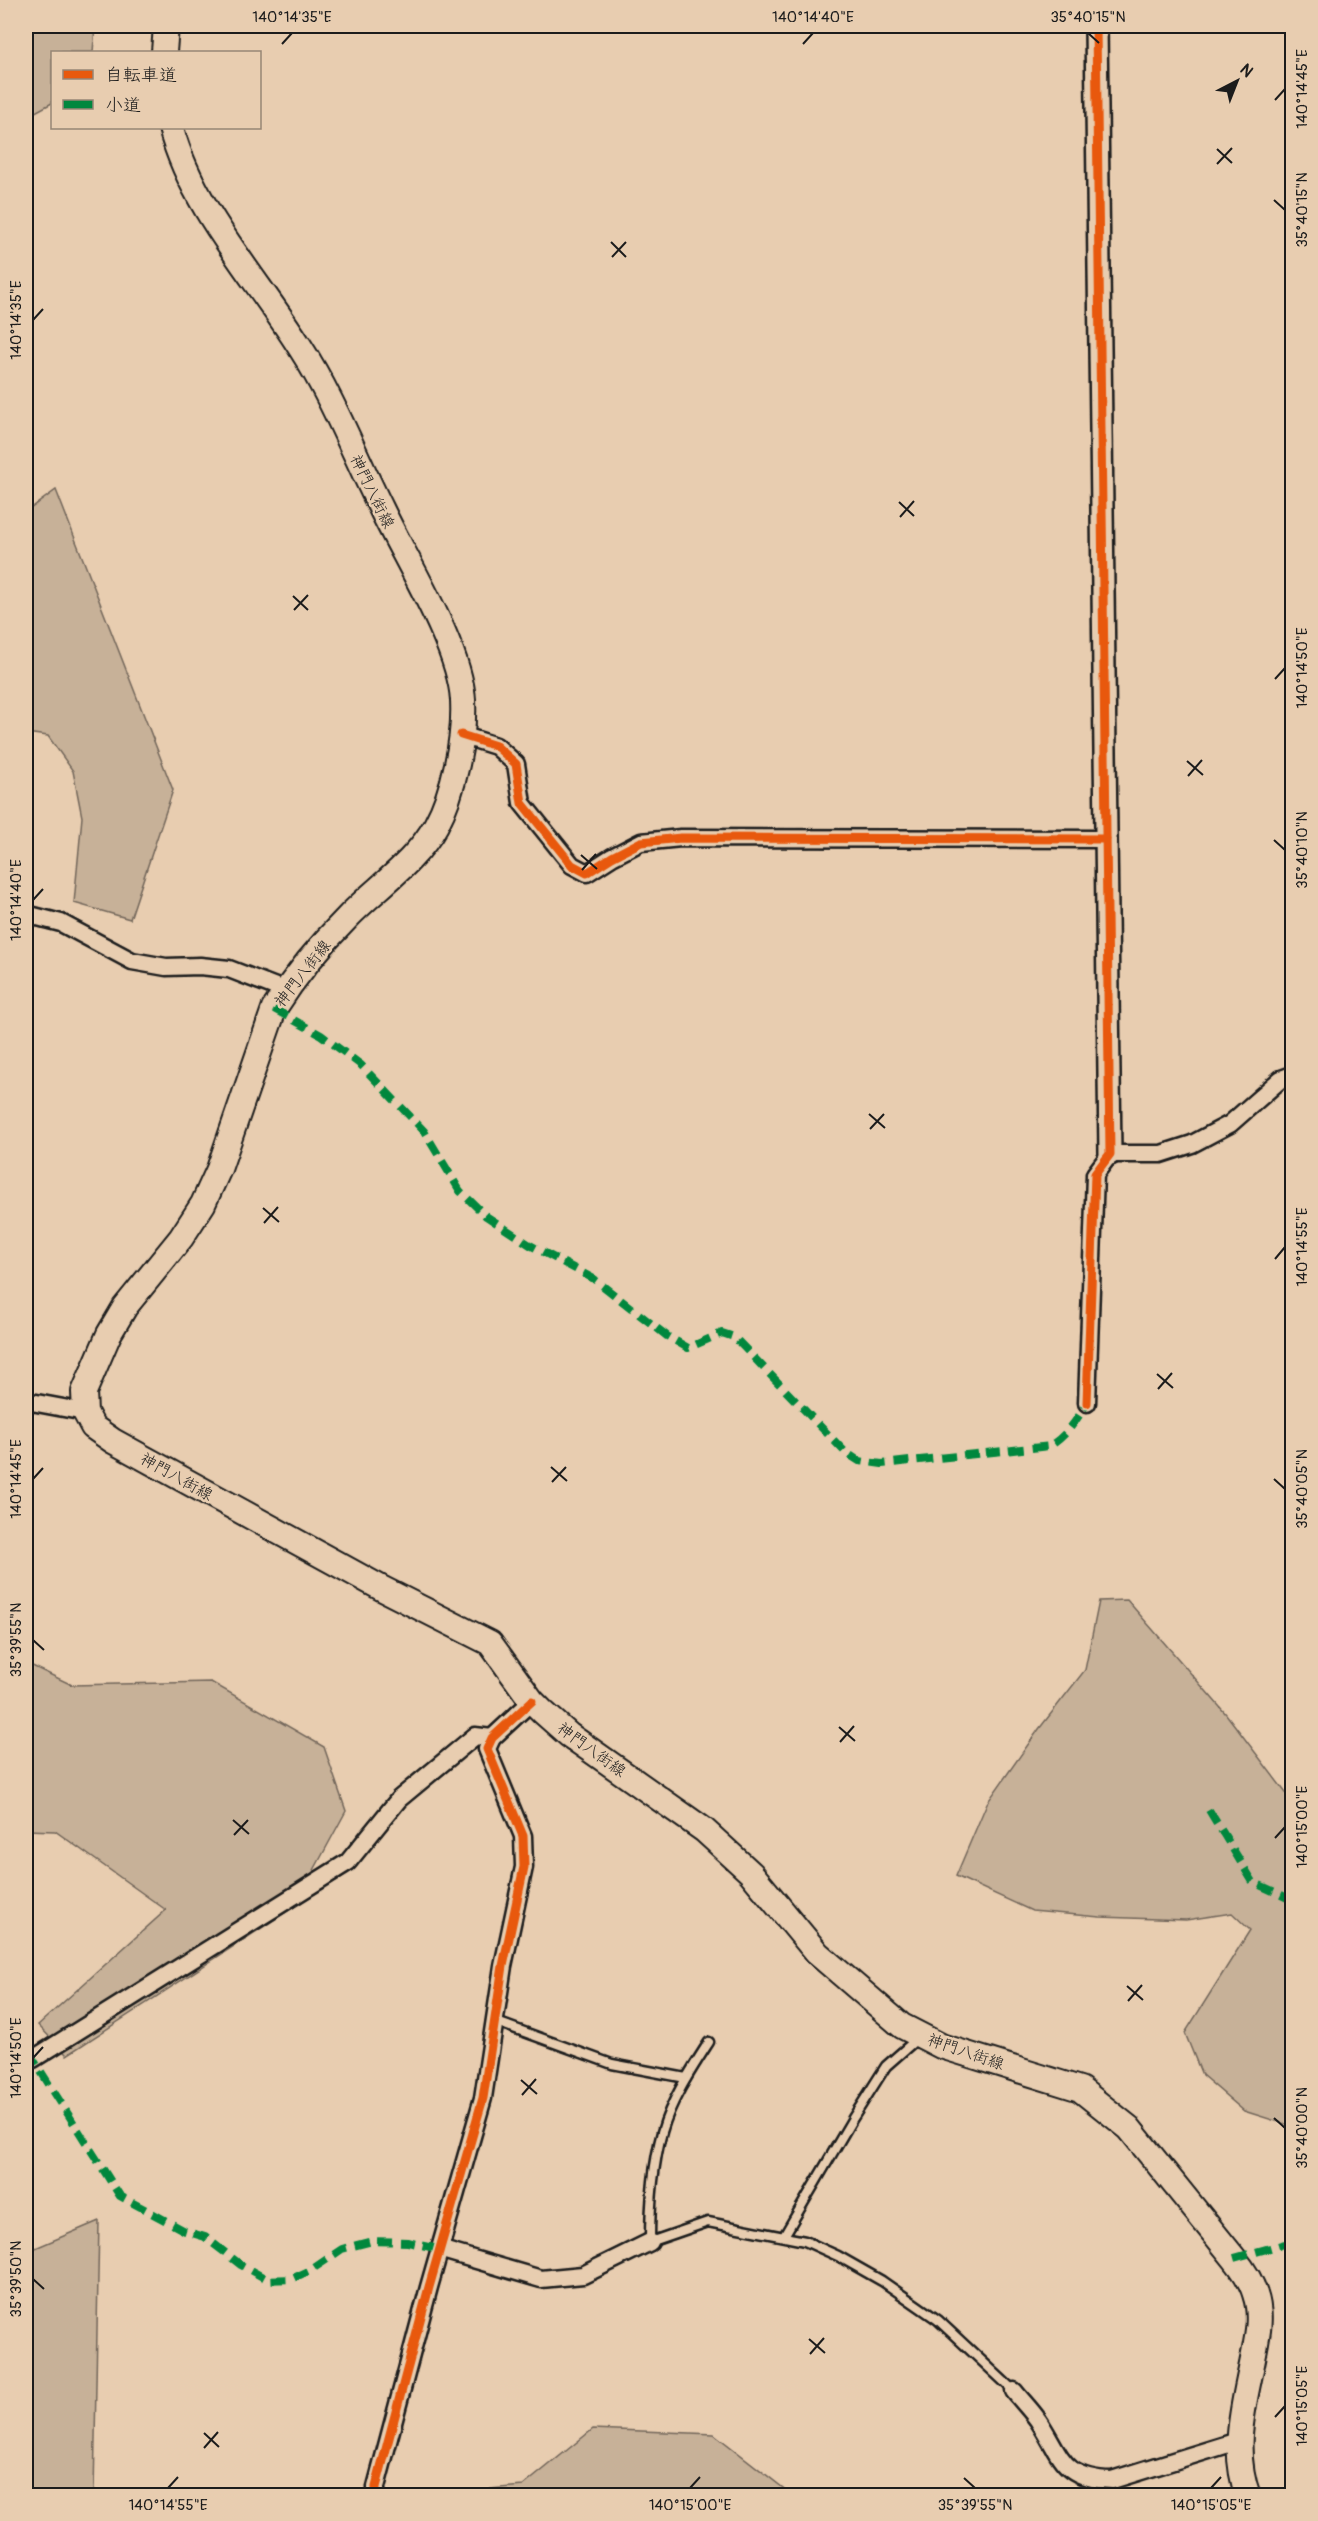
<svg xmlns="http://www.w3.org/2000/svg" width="1318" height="2521" font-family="Pangolin,'Klee One',sans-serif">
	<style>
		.green { fill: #c7b198; stroke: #72665a; stroke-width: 1.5 }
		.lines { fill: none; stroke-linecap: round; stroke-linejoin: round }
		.service-casing { stroke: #1c1c1c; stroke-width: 13 }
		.minor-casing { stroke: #1c1c1c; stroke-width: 21 }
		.tertiary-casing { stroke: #1c1c1c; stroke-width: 26 }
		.secondary-casing { stroke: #1c1c1c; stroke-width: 28 }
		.service { stroke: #e8cdb0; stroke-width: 8 }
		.minor { stroke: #e8cdb0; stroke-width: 16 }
		.tertiary { stroke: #e8cdb0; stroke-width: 21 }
		.secondary { stroke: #e8cdb0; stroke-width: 24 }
		.quiet { stroke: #00873e; stroke-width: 8; stroke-dasharray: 15 8; stroke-linecap: butt }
		.cycleway-casing { stroke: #e8cdb0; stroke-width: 13 }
		.cycleway { stroke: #e8590c; stroke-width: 9 }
		.ticks { fill: none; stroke: #1c1c1c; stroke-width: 2 }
		.labels { text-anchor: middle; stroke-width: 5; stroke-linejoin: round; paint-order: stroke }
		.street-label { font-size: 16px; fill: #1c1c1c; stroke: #e8cdb0 }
		.neatline { fill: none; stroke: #1c1c1c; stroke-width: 2 }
		.ticks-label { font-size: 15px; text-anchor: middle; fill: #1c1c1c }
	</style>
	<rect width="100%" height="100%" fill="#e8cdb0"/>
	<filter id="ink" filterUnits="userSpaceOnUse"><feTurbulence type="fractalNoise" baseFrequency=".0167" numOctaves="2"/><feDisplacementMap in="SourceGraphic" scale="12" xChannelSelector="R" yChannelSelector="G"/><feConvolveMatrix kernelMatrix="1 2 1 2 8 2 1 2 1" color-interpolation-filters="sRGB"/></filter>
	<g filter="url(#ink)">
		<g class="green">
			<polygon points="26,26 95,26 93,52 52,52 52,103 26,117"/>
			<polygon points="56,490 173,790 130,919 74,903 82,817 73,771 48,736 26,733 26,512"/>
			<polygon points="1127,1600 1226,1714 1292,1801 1292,2126 1244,2111 1202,2075 1185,2033 1250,1930 1232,1913 1186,1920 1100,1917 1032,1911 956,1876 987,1803 1039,1729 1085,1670 1099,1601"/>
			<polygon points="26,1663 72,1685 211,1682 324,1747 346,1811 294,1907 67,2055 38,2025 166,1910 55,1831 26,1830"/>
			<polygon points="99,2221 94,2493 93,2496 26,2495 26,2252"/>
			<polygon points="593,2429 714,2434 792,2495 423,2495 523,2486"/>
		</g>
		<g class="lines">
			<g class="service-casing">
				<g id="service">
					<polyline points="494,2021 612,2064 686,2078"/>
					<path d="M709,2042C691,2070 671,2100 662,2132C652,2168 650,2205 650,2242L708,2222L805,2241L838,2256L882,2281L938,2320L1014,2391"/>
					<polyline points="784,2236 853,2118 886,2066 918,2038"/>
				</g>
			</g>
			<g class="minor-casing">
				<g id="minor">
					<polyline points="461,735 496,746 516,764 522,803 572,865 587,873 612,857 641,842 681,838 1106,839"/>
					<polyline points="26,914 61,923 132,961 166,967 200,966 229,969 286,991"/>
					<polyline points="26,1401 85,1412"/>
					<polyline points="1087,1403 1095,1174 1110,1154 1161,1154 1192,1144 1230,1124 1281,1079 1292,1075"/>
					<polyline points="33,2059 348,1862 399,1799 475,1736 492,1738"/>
					<polyline points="439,2249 541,2279 583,2275 650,2242"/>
					<path d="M1014,2391C1022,2401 1031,2410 1038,2420C1062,2456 1061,2479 1112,2480L1238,2441"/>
					<polyline points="376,2496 376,2487 429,2287 483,2098 503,1966 524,1867 523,1836 487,1749 492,1738 532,1701"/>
				</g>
			</g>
			<g class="tertiary-casing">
				<polyline id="tertiary" points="1096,26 1110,1154"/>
			</g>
			<g class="secondary-casing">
				<g id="secondary">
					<polyline points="164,52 166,26"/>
					<path d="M171,128C192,208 256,277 300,347C333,398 354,454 381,508C405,559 460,646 463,700C465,738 454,792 436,825C416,862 377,887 348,917C321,944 295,976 274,1009L219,1169L203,1204L181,1238L125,1307L109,1334L84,1392L85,1412L93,1427L113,1441L383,1589L490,1643L532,1701L543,1712L569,1735L704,1830L751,1873L817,1953L902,2026L941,2046L1080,2089L1129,2128L1234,2258C1243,2269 1251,2280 1255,2294C1262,2314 1258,2334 1254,2354C1245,2402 1230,2447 1248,2496"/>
				</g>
			</g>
			<use href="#service" class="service"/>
			<use href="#minor" class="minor"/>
			<use href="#tertiary" class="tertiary"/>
			<use href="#secondary" class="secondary"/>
			<g class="quiet">
				<path d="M274,1009L321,1035L361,1065L424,1131L460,1191L486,1216L530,1245L594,1279L667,1336L688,1348L722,1333L734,1337L845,1452L859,1461L882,1464L1050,1446C1067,1435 1076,1421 1087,1403"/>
				<polyline points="1209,1810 1253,1882 1292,1900"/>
				<polyline points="26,2063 33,2059 120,2196 185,2231 205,2237 241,2265 268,2280 291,2279 311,2270 342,2249 372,2241 408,2242 439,2249"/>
				<polyline points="1234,2258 1292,2242"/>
			</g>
			<g class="cycleway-casing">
				<g id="cycleway">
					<polyline points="461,735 496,746 516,764 522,803 572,865 587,873 612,857 641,842 681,838 1106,839"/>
					<polyline points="1087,1403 1095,1174 1110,1154 1096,26"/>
					<polyline points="376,2496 376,2487 429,2287 483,2098 503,1966 524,1867 523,1836 487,1749 492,1738 532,1701"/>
				</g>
			</g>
			<use href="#cycleway" class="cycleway"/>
		</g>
	</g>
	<path class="ticks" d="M1088,33L1099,43M282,44L292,33M803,44L813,33M1275,100L1285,89M1217,149L1232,163M1217,164L1232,148M1274,200L1285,210M611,242L626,257M612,257L626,242M33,320L43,309M899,502L914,516M900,517L914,501M293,596L308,610M294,610L308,595M1275,679L1285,668M1187,761L1203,775M1188,776L1202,760M1274,840L1285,850M581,855L597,869M582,870L596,854M33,900L43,889M869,1114L885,1128M870,1129L884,1114M263,1208L279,1222M264,1223L278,1207M1275,1259L1285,1247M1157,1374L1173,1388M1158,1389L1172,1373M551,1467L567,1481M33,1479L43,1468M1274,1479L1285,1489M552,1482L566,1467M33,1640L44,1650M839,1727L855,1741M840,1742L854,1726M233,1820L249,1834M234,1835L248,1820M1275,1838L1285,1827M1127,1986L1143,2000M1128,2001L1142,1985M33,2058L43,2047M521,2080L537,2094M522,2095L536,2079M1274,2118L1285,2128M33,2279L44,2289M809,2339L825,2353M810,2354L824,2338M1275,2417L1285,2406M204,2433L219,2447M204,2448L218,2432M964,2478L975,2488M168,2488L178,2477M690,2488L700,2477M1211,2488L1221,2477"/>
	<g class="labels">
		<g class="street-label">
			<text transform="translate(373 491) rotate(64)" y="6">神門八街線</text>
			<text transform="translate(302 973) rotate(-52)" y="6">神門八街線</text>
			<text transform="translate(177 1476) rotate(29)" y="6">神門八街線</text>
			<text transform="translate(592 1749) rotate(36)" y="6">神門八街線</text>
			<text transform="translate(966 2051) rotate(19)" y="6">神門八街線</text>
		</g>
	</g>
	<rect width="1318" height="2521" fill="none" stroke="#e8cdb0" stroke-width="66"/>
	<rect x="51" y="51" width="210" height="78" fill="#e8cdb0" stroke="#968675" stroke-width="1.5"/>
	<rect x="63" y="70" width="30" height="9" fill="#e8590c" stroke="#968675" stroke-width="1.5"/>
	<text x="105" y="81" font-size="18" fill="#1c1c1c">自転車道</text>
	<rect x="63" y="100" width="30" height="9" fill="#00873e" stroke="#968675" stroke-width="1.5"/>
	<text x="105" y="111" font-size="18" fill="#1c1c1c">小道</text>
	<g transform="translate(1237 81) rotate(42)" stroke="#e8cdb0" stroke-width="4.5" paint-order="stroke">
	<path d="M0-4.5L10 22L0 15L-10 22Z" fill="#1c1c1c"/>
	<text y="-9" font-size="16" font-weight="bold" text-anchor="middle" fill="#1c1c1c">N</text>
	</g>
	<rect x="33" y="33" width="1252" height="2455" class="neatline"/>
	<g class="ticks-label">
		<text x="292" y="22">140°14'35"E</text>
		<text x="813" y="22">140°14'40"E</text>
		<text x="1088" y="22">35°40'15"N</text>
		<text transform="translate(1302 89) rotate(-90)" y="5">140°14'45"E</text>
		<text transform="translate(1302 210) rotate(-90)" y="5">35°40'15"N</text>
		<text transform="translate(16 320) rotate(-90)" y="5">140°14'35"E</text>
		<text transform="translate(1302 668) rotate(-90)" y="5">140°14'50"E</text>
		<text transform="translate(1302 850) rotate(-90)" y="5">35°40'10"N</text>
		<text transform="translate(16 900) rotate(-90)" y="5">140°14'40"E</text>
		<text transform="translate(1302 1247) rotate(-90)" y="5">140°14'55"E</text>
		<text transform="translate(16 1479) rotate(-90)" y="5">140°14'45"E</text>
		<text transform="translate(1302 1489) rotate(-90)" y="5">35°40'05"N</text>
		<text transform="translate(16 1640) rotate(-90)" y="5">35°39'55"N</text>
		<text transform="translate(1302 1827) rotate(-90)" y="5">140°15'00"E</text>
		<text transform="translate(16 2058) rotate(-90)" y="5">140°14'50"E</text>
		<text transform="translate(1302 2128) rotate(-90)" y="5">35°40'00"N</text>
		<text transform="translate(16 2279) rotate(-90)" y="5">35°39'50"N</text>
		<text transform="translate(1302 2406) rotate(-90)" y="5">140°15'05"E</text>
		<text x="168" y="2510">140°14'55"E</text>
		<text x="690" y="2510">140°15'00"E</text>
		<text x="975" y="2510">35°39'55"N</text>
		<text x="1211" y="2510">140°15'05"E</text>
	</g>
</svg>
